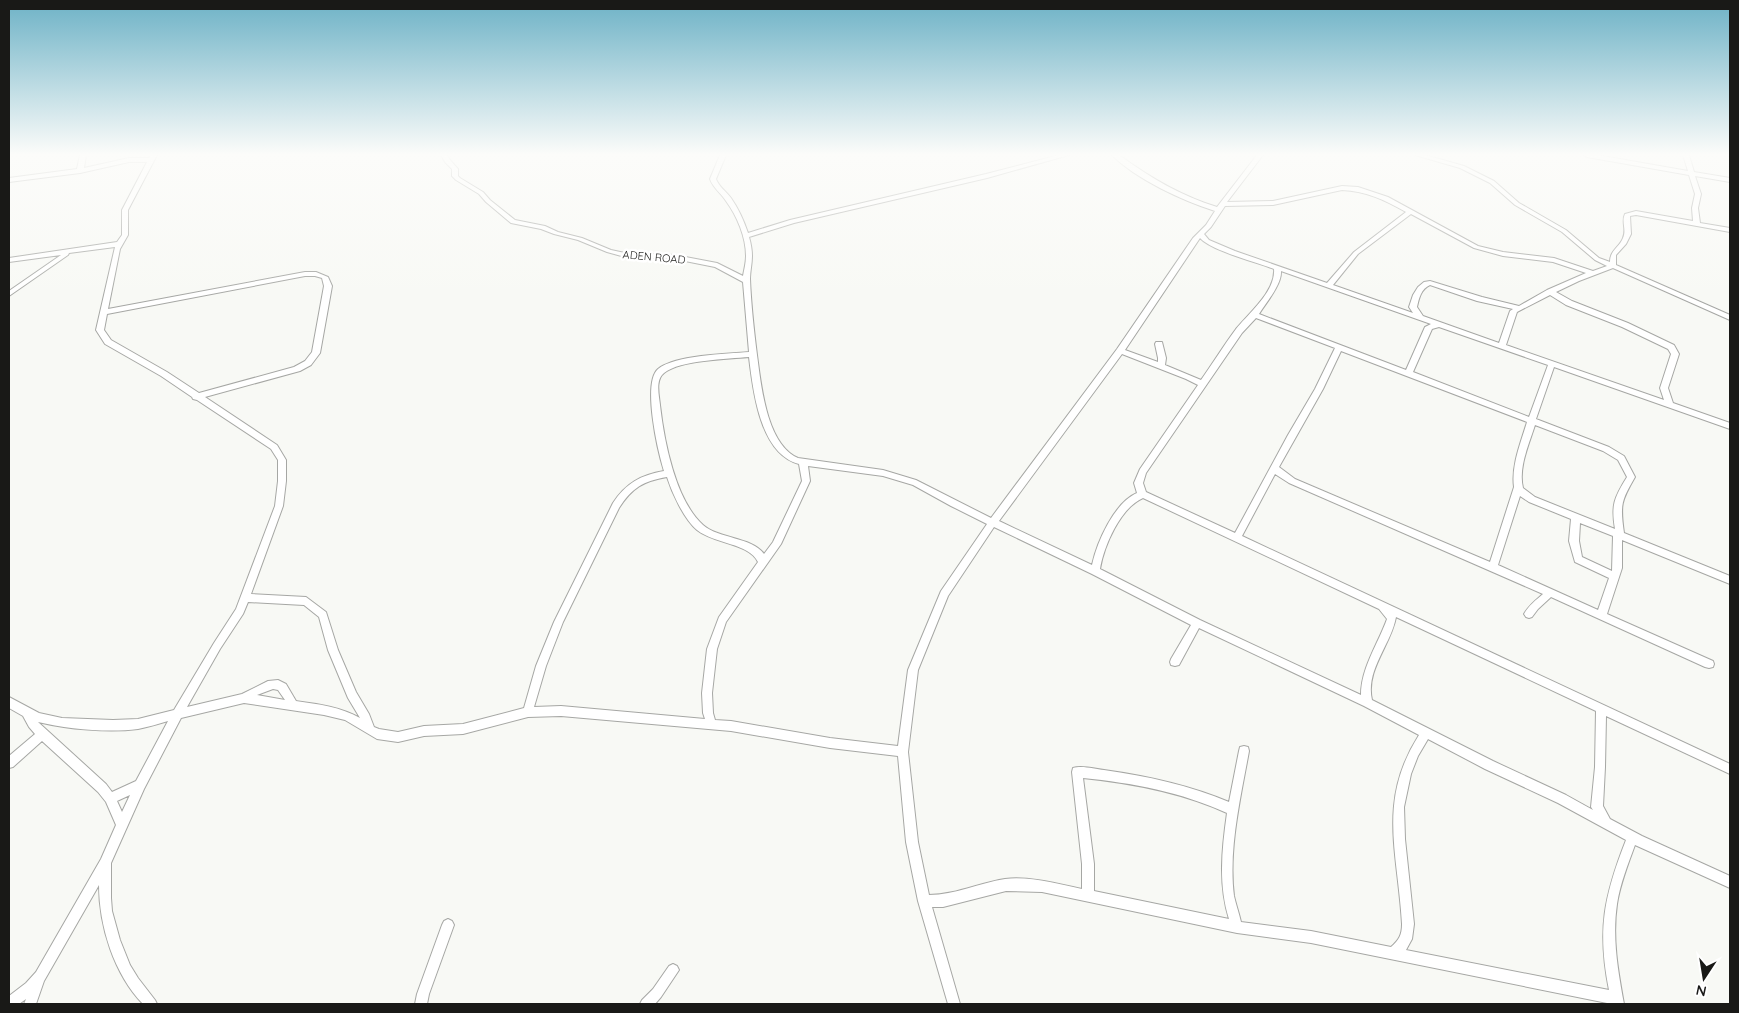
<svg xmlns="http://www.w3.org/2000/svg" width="1739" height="1013" font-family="Quicksand,sans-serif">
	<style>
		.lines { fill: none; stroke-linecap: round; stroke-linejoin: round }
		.minor-casing { stroke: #a6a7a4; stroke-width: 2 }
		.minor { fill: #fff; fill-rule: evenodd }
		.labels { text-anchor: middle; stroke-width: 5; stroke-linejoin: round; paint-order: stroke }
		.far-street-label { font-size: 11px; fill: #191917; stroke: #fff }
	</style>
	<rect width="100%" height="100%" fill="#f8f9f5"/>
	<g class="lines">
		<g class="minor-casing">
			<g id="minor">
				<path d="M80,155H86L84,168L129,158H149L151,155H157L128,210V235L120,249L108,309L305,272H316L328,277L332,286L320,353L311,365L300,371L205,397L277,445L286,460V481L283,506L251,594L306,597L326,612L338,650L356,692L369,714L374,727L379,729L398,732L424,726L463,724L524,708L536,666L554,622L613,503C626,483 641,475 664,471C658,452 642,383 658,369C675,355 726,354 749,352L743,282L715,267L675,259L625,257L607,252L578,240L554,234L541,229L511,223L486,202L479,194L456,180L452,176V169L445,162L441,155H447L450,160L458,169V176L460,178L483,192L490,200L515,220L545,226L558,232L582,238L611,250L625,253L675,255L717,263L743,276C744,270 746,263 746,256C746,237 737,216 726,201C721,193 713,188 710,179L720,155H726L716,179C719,187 726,191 731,198C738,208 744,221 748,233L790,220L986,174L1059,155H1069L987,178L794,223L749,237C751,244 752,250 752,256C752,264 750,271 750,279C751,304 754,331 757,355C761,384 766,444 798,458L883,470L916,480L991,518L1117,349L1193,238L1206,225L1215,211C1182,200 1137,180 1112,155H1119C1149,177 1181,196 1217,207L1257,155H1263L1227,202L1273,201L1342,186L1358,187L1388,197L1478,246L1503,252L1554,258L1593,271L1607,266L1595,260L1562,232L1515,205L1490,183L1460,168L1415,155H1425L1464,166L1494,181L1519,203L1566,230L1599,258L1610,262C1610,250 1619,248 1623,238C1627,229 1621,222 1625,214L1636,211L1693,221L1692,208L1695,194L1689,175L1587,157L1584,155H1597L1688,171L1683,155H1689L1694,172L1730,178V182L1695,176L1701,194L1698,208L1700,223L1730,228V232L1636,215L1630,216L1631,234L1626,244L1616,255V265L1730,315V320L1613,268L1579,281L1556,292L1572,301L1628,323L1674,345L1679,354L1668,388L1673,403L1730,423V429L1554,367L1536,419L1609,447L1624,456L1635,477C1621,501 1620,505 1624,533L1730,576V584L1622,540V568L1607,614L1713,661L1714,664L1713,667L1709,668L1705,667L1551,597L1538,609L1532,617L1529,618L1526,617L1524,614C1529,605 1536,600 1543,594L1289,483L1275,474L1242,536L1730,764V774L1606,716L1605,767L1603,806L1610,819L1642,836L1730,876V888L1635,845C1628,864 1620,884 1617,904C1612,938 1618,971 1624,1004H1612L1311,943L1237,933L1042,892L1006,891L943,907H932L960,1004H948L918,901L906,842L898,756L830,748L731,731L561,716L528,717L463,734L424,736L398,742L377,739L345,720L324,715L244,703L181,718L144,789L111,863V898L112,911L120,940L130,965L138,978L155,1000L157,1004H143C114,974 99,926 99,885L44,981L36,1004H24L26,999L19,1004H9V996L26,983L36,972L101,859L116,825L106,802L98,792L42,741L13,767L9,768V756L35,734L29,727L23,716L9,708V697L39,713L62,718L113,720L138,719L174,710L214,643L236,609L275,506L278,481V460L271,449L197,400L193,399L192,397L161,376L105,344L96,330L115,247L69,253L68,255L9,296V291L61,255L9,262V258L117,242L122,235V210L147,162H129L80,173L9,182V178L77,169ZM1342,190C1366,191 1385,200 1406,212L1354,252L1327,283L1235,251L1209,240L1204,234L1211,227L1225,206L1273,205ZM1411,214L1474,248L1503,256L1553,262L1586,273L1547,290L1519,306L1482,297L1430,281L1424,282L1418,287L1413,295L1409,307L1413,313L1333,285L1358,254ZM1200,238C1212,251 1256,262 1274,269C1276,291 1249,313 1236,329C1224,345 1213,363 1201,380L1165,365L1166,358L1162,342H1156L1155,344L1158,358V362L1125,350ZM1281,271L1431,324L1425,327L1406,370L1259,314C1266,303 1282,284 1281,271ZM305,276H315L322,278L324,286L312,352L305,361L294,367L199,393L167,372L111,340L104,330L107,314ZM1430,285L1477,301L1513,309L1510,311L1499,343L1423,316L1417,307C1419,298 1421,289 1430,285ZM1550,295L1566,305L1622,327L1668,349L1671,354L1660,388L1664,400L1506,345L1517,312ZM1256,318L1335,348L1315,389L1288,435L1235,533L1146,492L1143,483L1146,473L1242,333ZM1439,327L1548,365L1529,417L1413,372L1432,329ZM1341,351L1527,422C1521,442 1511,466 1514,487L1490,562L1295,479L1279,467L1323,389ZM1122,354L1186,379L1198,385L1140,469L1134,483L1137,493C1114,503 1097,542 1092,565L999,521ZM749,357C753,391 760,454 799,464L802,481L773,542L764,554C752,537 719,539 703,525C675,500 664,440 660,405C659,395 655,380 664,373C680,360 728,359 749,357ZM1535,425L1603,451L1618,460L1627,477C1614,498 1611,505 1615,529L1535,497L1523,488C1518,468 1529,444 1535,425ZM808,466L883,476L913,485L951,506L987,524L941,591L908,670L898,746L830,738L731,721L715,720L713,713L712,693L717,649L726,622L781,544L810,481ZM667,477C672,493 684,519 697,530C714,544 749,543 758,562L719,617L707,649L702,693L703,713L705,719L561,706L534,707L546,666L563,622L619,508C632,488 643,481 667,477ZM1520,496L1529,502L1571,519L1569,541L1575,562L1609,578L1598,610L1498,565ZM1143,498L1379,609L1387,619C1378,644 1361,668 1361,695L1200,620L1100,569C1104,546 1120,508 1143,498ZM1580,523L1613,536L1612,571L1582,557L1579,541ZM994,527L1092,574L1191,625L1171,659L1170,662L1171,665L1175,666L1179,665L1199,628L1364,706L1419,735C1377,801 1398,852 1402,924C1402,935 1399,940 1391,947L1311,931L1241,922C1239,913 1236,905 1234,896C1228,849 1241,796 1249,751L1248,747L1244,746L1240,747L1239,751L1229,802C1189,785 1147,776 1104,770C1095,769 1082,765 1073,768L1072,772L1082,864V889C1059,884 1029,876 1005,879C979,883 955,895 929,895L918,842L908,752L918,670L948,596ZM248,602L304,605L319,617L328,650L348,698L360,718C341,707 318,704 296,701L286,684L278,680L268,681L242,694L187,707L220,649L243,614ZM1396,617L1596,711L1595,767L1591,807L1593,810L1566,795L1493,761L1372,700C1365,670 1391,645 1396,617ZM273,689L278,690L285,700L257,695ZM168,721L136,781L112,792L106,784L38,722C67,729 108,733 138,729C148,727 158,724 168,721ZM1428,739L1485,769L1558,803L1626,840C1604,896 1597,930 1609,990L1406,950L1412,939L1414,924L1405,839L1404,807L1411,774L1418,756ZM1083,778C1133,783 1181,792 1227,813C1222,848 1218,884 1229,919L1094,891V864ZM130,795L122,812L117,801Z"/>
				<polygon points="448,919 452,921 454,925 429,994 427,1004 415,1004 417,994 442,925 444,921"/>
				<polygon points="673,964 677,966 679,970 661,997 655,1004 640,1004 642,1000 653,989 669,966"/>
			</g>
		</g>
		<use href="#minor" class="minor"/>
	</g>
	<linearGradient id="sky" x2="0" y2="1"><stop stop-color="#6db2c6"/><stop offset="0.52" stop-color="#fcfcfa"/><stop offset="1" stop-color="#fcfcfa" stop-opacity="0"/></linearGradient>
	<rect width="1739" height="297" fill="url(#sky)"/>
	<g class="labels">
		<g class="far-street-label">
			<text transform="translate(654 257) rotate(5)" y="4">ADEN ROAD</text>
		</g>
	</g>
	<rect width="1739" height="1013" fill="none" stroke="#191917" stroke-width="20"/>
	<g transform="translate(1704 978) rotate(192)" stroke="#ffffff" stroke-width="4" paint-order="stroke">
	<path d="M0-4L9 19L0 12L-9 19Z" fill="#191917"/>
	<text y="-8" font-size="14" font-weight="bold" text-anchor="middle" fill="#191917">N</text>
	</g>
</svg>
